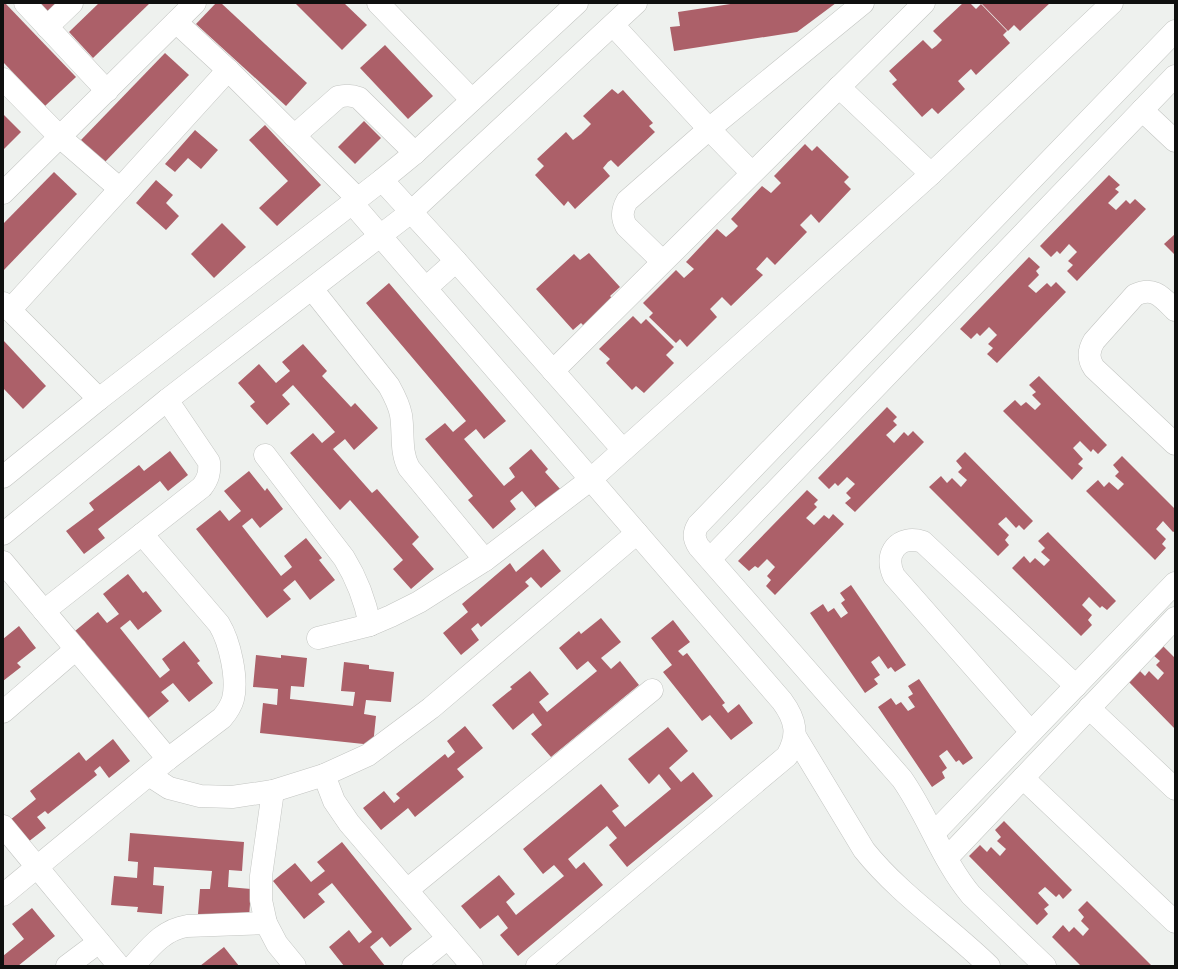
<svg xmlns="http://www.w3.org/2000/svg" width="1178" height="969" font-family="'Times New Roman',serif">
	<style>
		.building { fill: #ac6069 }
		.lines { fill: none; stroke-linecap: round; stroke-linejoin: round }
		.minor-casing { stroke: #c3c5c2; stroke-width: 23 }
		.minor { stroke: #fff; stroke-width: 22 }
	</style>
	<rect width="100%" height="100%" fill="#eef1ee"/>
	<g class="building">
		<polygon points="3,3 5,3 76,77 45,106 3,62"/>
		<polygon points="36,3 62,3 49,16"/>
		<polygon points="99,3 150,3 93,58 69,32"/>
		<polygon points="216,3 221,3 307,83 286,106 196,24"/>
		<polygon points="295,3 344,3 367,25 342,50"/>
		<polygon points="737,3 836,3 797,32 674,51 670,27 680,26 678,12"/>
		<polygon points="963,3 970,3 976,9 981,4 1007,31 1003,35 1010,43 976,75 971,69 958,81 965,89 938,114 932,108 922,117 892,84 897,80 889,71 923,40 932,49 936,46 942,40 933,31"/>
		<polygon points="981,3 1050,3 1020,31 1014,25 1008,31"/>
		<polygon points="385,45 433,96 408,119 360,68"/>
		<polygon points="165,53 189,75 104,163 81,140"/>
		<polygon points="612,89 618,94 623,90 653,123 649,126 655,132 618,167 611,160 608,162 603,168 610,176 575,209 568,201 564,206 535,175 544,166 537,159 566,132 573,140 581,134 591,124 583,116"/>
		<polygon points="3,114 21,132 3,150"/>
		<polygon points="364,121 381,138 355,164 338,147"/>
		<polygon points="265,125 321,185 277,226 259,208 288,181 249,140"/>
		<polygon points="195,130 218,150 201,169 188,158 175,172 165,164"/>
		<polygon points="805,144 812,151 817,146 849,177 844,182 851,189 819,223 811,214 800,225 807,232 775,265 767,257 756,269 763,275 731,306 722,297 710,309 717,317 687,347 680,339 676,343 649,317 653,313 643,303 676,270 684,278 694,269 686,262 717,229 726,237 733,231 738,226 731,219 762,186 771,193 781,183 774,176"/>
		<polygon points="54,172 77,194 3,271 3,224"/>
		<polygon points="1109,175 1120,185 1115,189 1119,192 1108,203 1116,210 1126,200 1130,204 1135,199 1146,209 1077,281 1067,271 1073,265 1068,261 1077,252 1069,244 1060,254 1057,251 1051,257 1040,246"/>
		<polygon points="156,180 173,195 166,203 179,216 166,230 136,203"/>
		<polygon points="222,223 246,247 214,278 191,254"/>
		<polygon points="1175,234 1175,255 1164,244"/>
		<polygon points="589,253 620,287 610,296 615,301 586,328 581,323 573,330 536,289 574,254 580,260"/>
		<polygon points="1029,257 1040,267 1036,271 1039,275 1028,286 1036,293 1047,283 1051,287 1056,282 1066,292 997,363 987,354 993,348 988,344 997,335 989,327 980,336 977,333 971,339 960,329"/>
		<polygon points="389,283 506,421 484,439 476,429 464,439 504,486 515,477 509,468 531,449 548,469 545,472 561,490 537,509 522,491 510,501 516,509 493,529 468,500 473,496 425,439 445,423 453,432 466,421 366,303"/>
		<polygon points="633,316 641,324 646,319 674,347 666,355 674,363 644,393 636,386 632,390 606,363 610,359 599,349"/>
		<polygon points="3,340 46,386 23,409 3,388"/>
		<polygon points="303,344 327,371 322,376 351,407 355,403 378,428 354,450 345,439 333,449 372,493 377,489 419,537 412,544 434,569 411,589 393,569 403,560 350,500 340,510 290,453 313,433 322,443 335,432 293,385 282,395 290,404 267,425 250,406 255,402 238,383 259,364 276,383 290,371 282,362"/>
		<polygon points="1039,376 1107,445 1098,454 1093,449 1091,452 1080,441 1073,448 1083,459 1078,464 1083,468 1072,480 1003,411 1015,400 1021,406 1026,402 1035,410 1041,404 1032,395 1036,392 1029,385"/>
		<polygon points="887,407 897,417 893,421 897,425 886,435 894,443 904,432 908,436 913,431 924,442 855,512 845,503 851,498 846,493 855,484 847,477 838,486 835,483 829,489 818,478"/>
		<polygon points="170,451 188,475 168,491 160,481 98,529 105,538 84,554 66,531 94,510 89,503 139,465 144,471"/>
		<polygon points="965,452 1033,521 1024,530 1019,525 1016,528 1006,517 998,524 1009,535 1005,540 1009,545 998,556 929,487 941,476 947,483 952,478 961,487 967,480 958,472 962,468 956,461"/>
		<polygon points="1122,456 1175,509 1175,531 1173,532 1163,521 1156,529 1166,539 1162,544 1166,548 1155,560 1086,491 1098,480 1104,487 1109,482 1118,490 1124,484 1115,476 1119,472 1113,465"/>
		<polygon points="249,471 265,491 267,488 283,509 260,528 252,518 242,526 281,576 292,567 284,556 306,538 322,558 319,560 335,580 310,600 295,580 283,590 291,599 267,618 196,529 220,510 229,521 241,511 224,491"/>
		<polygon points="807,490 818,500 814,504 817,507 806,518 814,525 824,515 829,519 833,514 844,524 775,595 766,586 771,580 767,576 775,567 767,559 758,568 755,566 749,571 738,561"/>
		<polygon points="1048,532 1116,601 1107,610 1102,606 1100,608 1089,597 1082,605 1092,615 1088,620 1092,625 1081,636 1012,568 1024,556 1030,563 1035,558 1044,566 1050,560 1041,552 1045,548 1038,541"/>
		<polygon points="543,549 561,571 541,588 531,577 525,582 529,586 481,627 478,623 471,629 479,640 461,655 443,633 468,612 462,604 510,563 516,572"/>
		<polygon points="128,574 143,593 146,591 162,611 138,630 130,620 120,628 160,678 170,670 162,659 184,641 200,661 197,663 213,683 189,702 173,683 161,692 169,701 146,720 75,631 98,612 107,623 119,614 103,594"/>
		<polygon points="851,585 906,665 895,672 891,667 888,669 879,656 871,662 880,675 874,679 878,684 865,693 810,613 823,604 828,612 834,608 841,618 848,613 841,603 845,600 840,593"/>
		<polygon points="601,618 621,642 601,658 611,669 620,661 639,685 551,757 531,734 542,725 533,713 513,730 492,705 512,689 510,687 530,671 549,694 539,702 547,712 597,671 588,661 577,670 559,648 579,631 581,634"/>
		<polygon points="673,620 690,642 678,651 683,656 687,653 725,703 722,705 728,713 739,704 753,723 731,740 710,715 702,721 663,672 672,665 651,638"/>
		<polygon points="19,626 36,648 17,663 21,667 3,681 3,639"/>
		<polygon points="1162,645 1175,658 1175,729 1127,680 1138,669 1145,676 1149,671 1158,680 1164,673 1156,665 1160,661 1153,655"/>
		<polygon points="256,655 281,658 281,655 307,658 304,687 291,686 290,699 353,706 355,692 341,691 344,662 369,665 369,669 394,672 391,702 366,700 364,714 376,716 373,745 260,733 263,703 277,705 278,689 253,687"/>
		<polygon points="919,679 973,758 963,765 959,760 956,762 947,750 939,756 947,768 942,772 945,778 932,787 878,707 891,698 896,705 901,702 908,711 915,707 908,697 913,694 908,686"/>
		<polygon points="465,726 483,748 457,769 464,777 415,817 408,808 381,830 363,808 384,791 394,803 400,798 396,794 445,754 448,758 455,752 447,741"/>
		<polygon points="668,727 688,751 669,768 681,782 693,772 713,796 627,867 609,845 617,838 607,826 568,859 576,869 584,862 603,885 518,956 500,935 508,928 498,915 480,929 461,906 499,875 515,894 506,902 516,915 564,876 554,865 543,874 523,849 601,784 619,806 612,811 625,827 671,789 659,774 649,784 628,759"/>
		<polygon points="113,739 130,761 109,778 100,766 94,771 97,775 48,814 45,811 37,817 46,828 28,842 10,820 36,799 30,791 79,752 86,761"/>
		<polygon points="1004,821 1072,890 1063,899 1059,894 1056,897 1045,887 1038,893 1049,905 1044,909 1048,914 1037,925 969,856 980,845 987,852 991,847 1000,856 1006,849 997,841 1001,837 995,830"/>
		<polygon points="130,833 244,842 242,871 229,870 228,887 251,889 249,918 198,914 200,889 210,889 212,871 154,867 153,885 164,886 162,914 137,912 138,907 111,905 114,876 137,878 138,862 128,861"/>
		<polygon points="342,842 412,929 390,947 382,937 370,947 385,966 344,966 329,947 349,930 359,943 372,932 332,883 318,894 325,902 304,919 273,881 295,863 311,882 325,871 317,862"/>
		<polygon points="1087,901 1152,966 1081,966 1052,937 1063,925 1069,932 1074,927 1083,936 1089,929 1081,921 1084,917 1078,910"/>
		<polygon points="32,908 55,936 18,966 3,966 3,956 24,939 12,924"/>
		<polygon points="224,947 239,966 200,966"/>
	</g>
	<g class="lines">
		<g class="minor-casing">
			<g id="minor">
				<polyline points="25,3 107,91"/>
				<polyline points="378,3 472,100"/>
				<polyline points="176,22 228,70 358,199"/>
				<polyline points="613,25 709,129 752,173"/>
				<polyline points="47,27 72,3"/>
				<polyline points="3,79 60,137 120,189"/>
				<polyline points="839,87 931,174"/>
				<polyline points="1142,110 1175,141"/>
				<path d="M294,136L338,97C346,95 351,95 359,98L415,153"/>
				<polyline points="382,180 456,261 623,450"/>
				<polyline points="3,193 195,3"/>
				<path d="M352,203L782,701C796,720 799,735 787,756L537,966"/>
				<path d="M662,261L626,226C621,217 622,210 627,201L709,129L863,3"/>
				<polyline points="426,288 456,261"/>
				<path d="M312,289L389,386C394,395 399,404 401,415C404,433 400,452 409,468L485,560"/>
				<polyline points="3,303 99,399"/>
				<polyline points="10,310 228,70"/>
				<path d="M1175,310C1162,297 1154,286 1135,295L1094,341C1088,351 1088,359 1094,368L1175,444"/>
				<polyline points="553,371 924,3"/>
				<path d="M265,455L344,558C357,579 365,600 370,625"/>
				<polyline points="3,477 99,399 382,180 415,153 577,3"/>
				<polyline points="3,534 167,400 411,212 636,3"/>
				<polyline points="710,559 1175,76"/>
				<polyline points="3,562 168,759"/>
				<path d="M44,611L202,487C208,479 210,473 209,462L167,400"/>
				<polyline points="318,638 370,625 391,616 419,602 485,560 590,480 931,174 1112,3"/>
				<polyline points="1089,708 1175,789"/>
				<polyline points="3,712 76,649"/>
				<path d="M1031,732L894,576C883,553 899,534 923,542L1076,686"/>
				<path d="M795,736L864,850C900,895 948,926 989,966"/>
				<polyline points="149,775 169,788 200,796 232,797 273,791 324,775 368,755 431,708 637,533"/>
				<polyline points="324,775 334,801 349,823 472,966"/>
				<polyline points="1023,778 1175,922"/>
				<polyline points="273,791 261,876 261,900 266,923 277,944 295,966"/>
				<polyline points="3,826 119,966"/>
				<polyline points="934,833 1175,583"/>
				<polyline points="947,858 1175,618"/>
				<polyline points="407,890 652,690"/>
				<path d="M3,895L168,759L222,718C227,712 231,707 233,699C238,679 230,642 219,624L142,534"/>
				<polyline points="67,966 99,942"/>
				<path d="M133,966C149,949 162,930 187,926L266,923"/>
				<polyline points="413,966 448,938"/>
				<path d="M1045,966L971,895C942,860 928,816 902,779L699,547C694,540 693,533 698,525L1175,31"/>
			</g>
		</g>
		<use href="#minor" class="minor"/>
	</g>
	<rect width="1178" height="969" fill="none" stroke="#0f100f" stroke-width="8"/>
</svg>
